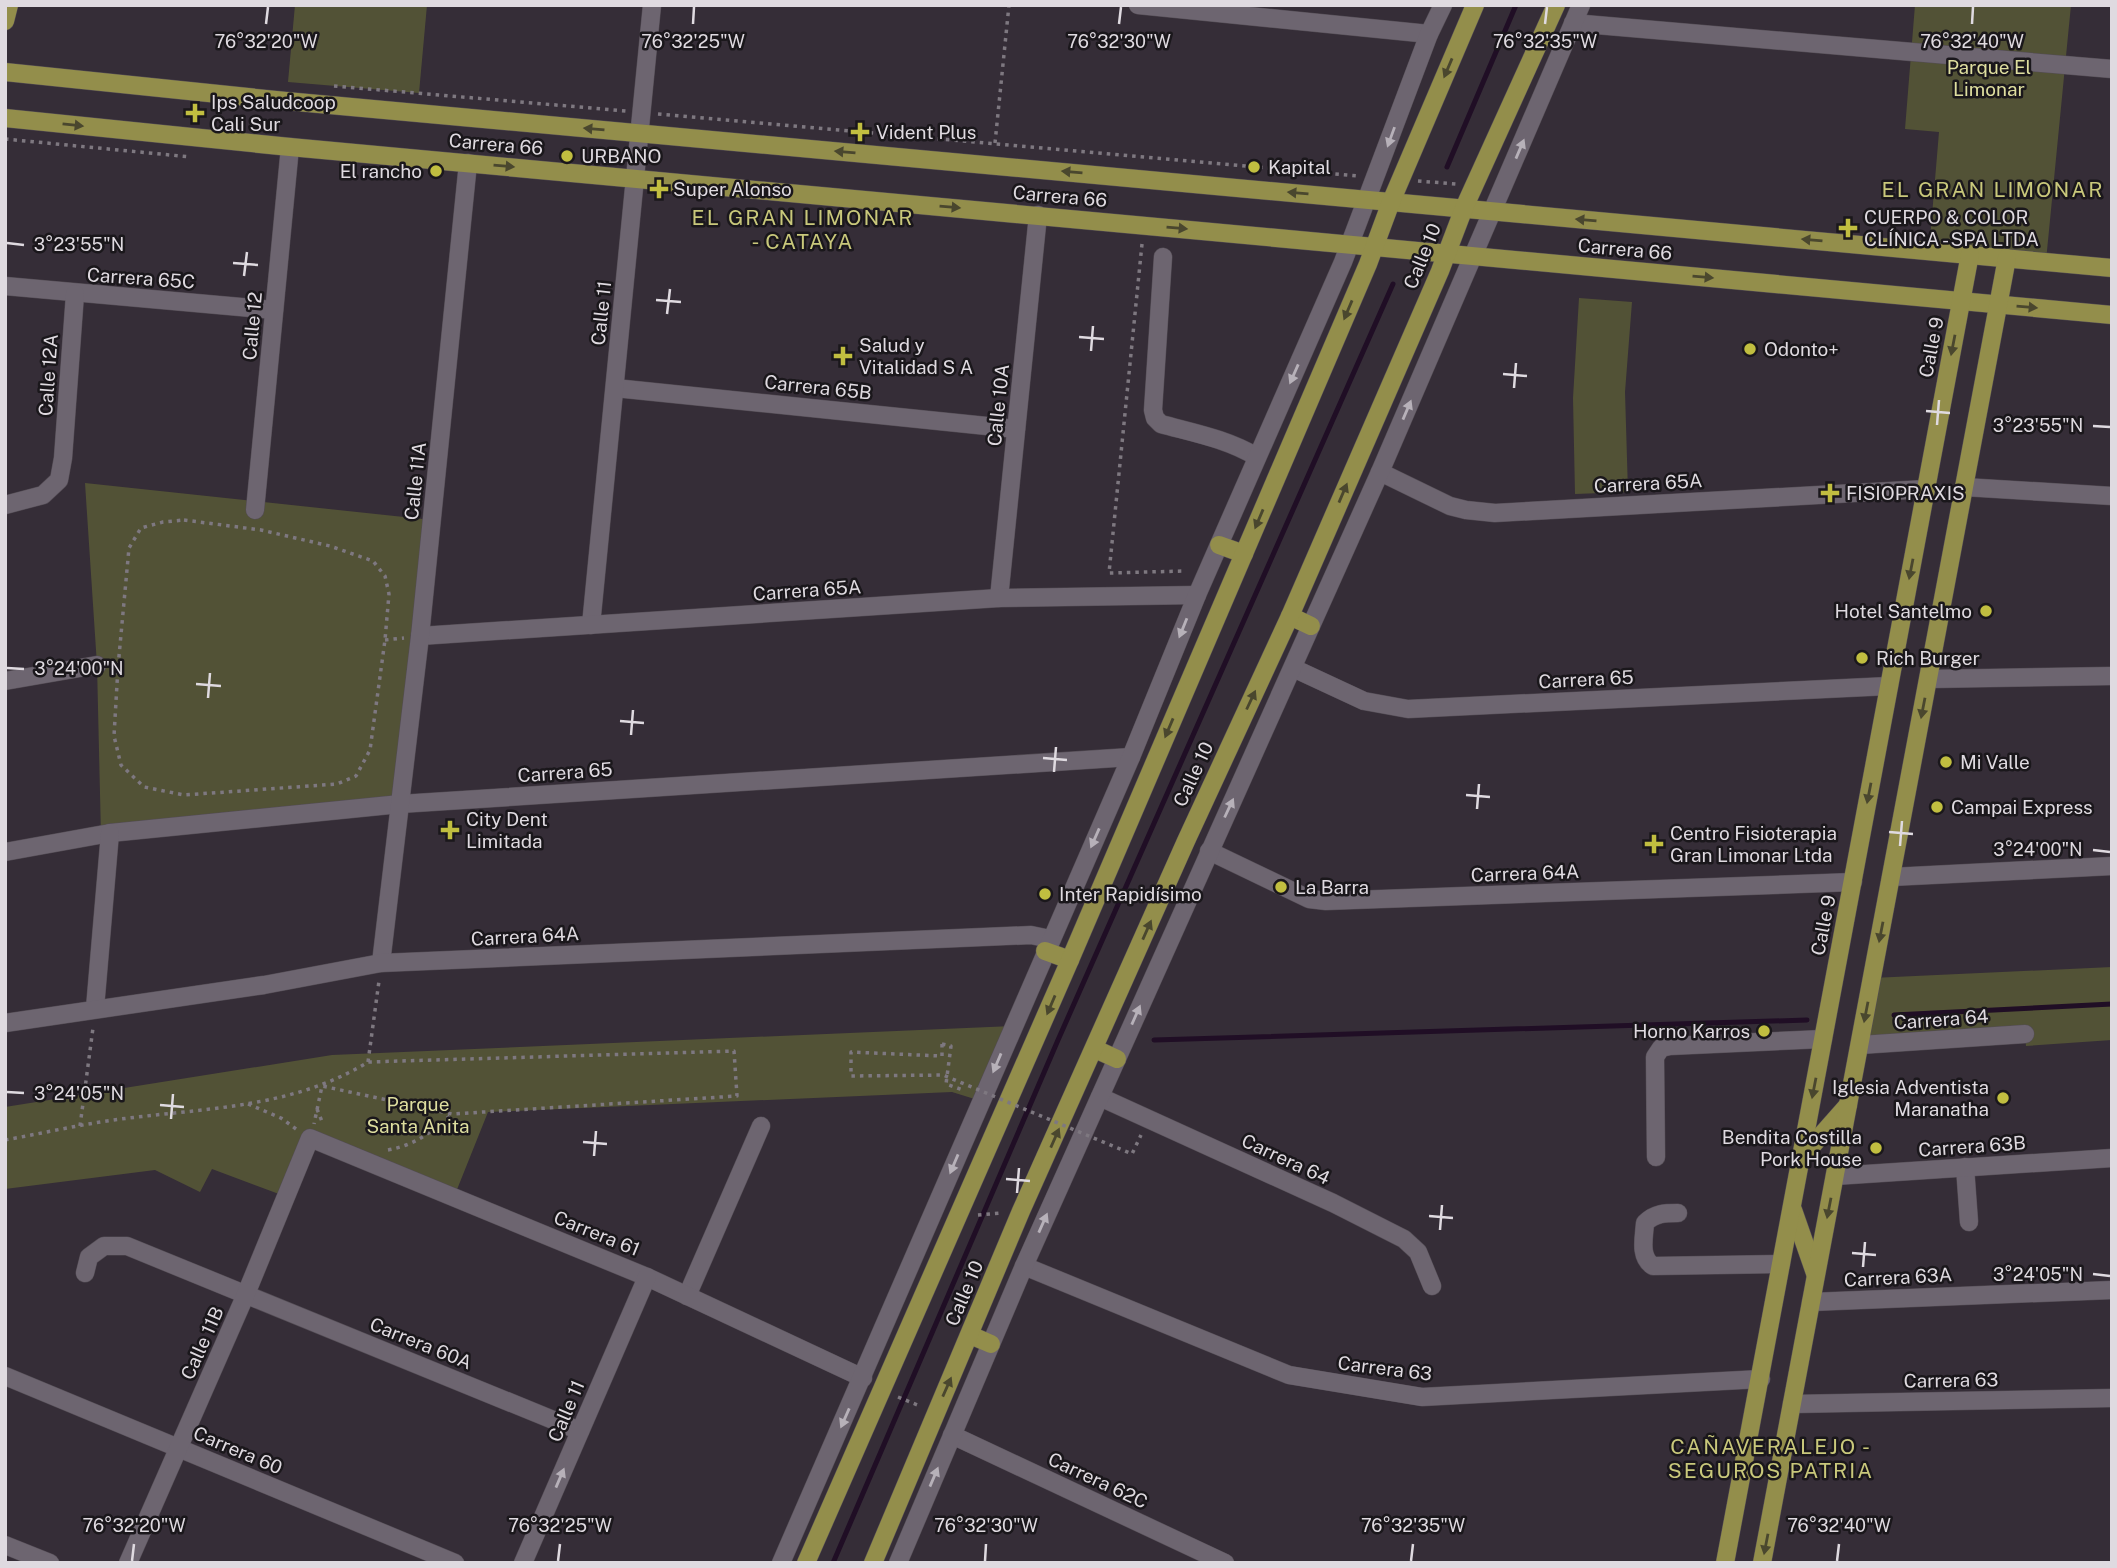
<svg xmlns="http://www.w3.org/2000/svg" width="2117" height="1568" font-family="'Public Sans',sans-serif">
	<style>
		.park { fill: #525236 }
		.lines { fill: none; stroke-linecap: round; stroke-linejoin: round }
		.stream { stroke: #200e25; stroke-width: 5 }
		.minor-casing { stroke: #534c54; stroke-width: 19 }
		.major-casing { stroke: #534c54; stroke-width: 19 }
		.path { stroke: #7e7880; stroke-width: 3.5; stroke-dasharray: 3.5 5; stroke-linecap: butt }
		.minor { stroke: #6d6570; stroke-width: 18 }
		.major { stroke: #938e4b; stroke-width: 18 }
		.path-bridge { stroke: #7e7880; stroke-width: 3.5; stroke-dasharray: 3.5 5; stroke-linecap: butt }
		.oneway { fill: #4a472e }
		.oneway2 { fill: #b7b1b9 }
		.ticks { fill: none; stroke: #dfdae0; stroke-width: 2.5 }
		.poi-dot { fill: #c1be40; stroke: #1a171b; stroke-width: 2.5 }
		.labels { text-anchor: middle; stroke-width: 5; stroke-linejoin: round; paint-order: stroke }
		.park-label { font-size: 19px; fill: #dede9f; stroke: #1a171b }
		.poi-label { font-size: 19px; fill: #dfdae0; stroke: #1a171b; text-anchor: start }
		.street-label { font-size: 19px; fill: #dfdae0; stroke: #1a171b }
		.neighbourhood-label { font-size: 21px; letter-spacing: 2px; fill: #c9c87b; stroke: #1a171b }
		.ticks-label { font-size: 18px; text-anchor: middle; fill: #dfdae0; stroke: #1a171b; stroke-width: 5; stroke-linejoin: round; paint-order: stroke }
	</style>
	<rect width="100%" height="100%" fill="#352d37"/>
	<g class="park">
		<polygon points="295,5 427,5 419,93 288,82"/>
		<polygon points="1915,5 2071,5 2046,261 1929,251 1939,132 1905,129"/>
		<polygon points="1579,298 1632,302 1625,392 1628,492 1575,494 1573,398"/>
		<polygon points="85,483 432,520 400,804 101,836 97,665"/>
		<polygon points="2112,967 2112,1040 2026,1046 2025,1035 1860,1045 1872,978"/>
		<polygon points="1013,1026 981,1101 952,1092 488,1112 454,1197 311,1139 287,1197 212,1169 200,1192 155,1170 5,1189 5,1107 332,1055"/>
	</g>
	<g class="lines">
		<g class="stream">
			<polyline points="1447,167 1516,5"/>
			<polyline points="1894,1015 2112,1004"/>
			<polyline points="1154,1040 1807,1020"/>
			<polyline points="833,1563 1058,1040 1393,284"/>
		</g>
		<g class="minor-casing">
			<g id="minor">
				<polyline points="1138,5 1429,34"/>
				<polyline points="1573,23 2112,69"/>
				<path d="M1163,257L1153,410L1155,418L1161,424C1194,433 1227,439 1257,457"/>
				<polyline points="5,286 274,310"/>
				<polyline points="615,388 1016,429"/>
				<polyline points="1380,472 1450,506 1466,510 1495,513 1926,489"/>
				<polyline points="1964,487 2112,496"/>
				<polyline points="5,505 43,495 59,480 63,458 75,294"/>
				<polyline points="255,510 290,147"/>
				<polyline points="999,598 1038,215"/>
				<polyline points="591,625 652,5"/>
				<polyline points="420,636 999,598 1197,595"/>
				<polyline points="1293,668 1364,701 1408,709 1889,686"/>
				<polyline points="1929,679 2112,676"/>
				<polyline points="5,681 97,665"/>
				<polyline points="1209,851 1309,899 1326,901 1853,882"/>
				<polyline points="5,852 110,833 400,804 1131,757"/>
				<polyline points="1891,877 2112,866"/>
				<polyline points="381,963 420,636 468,163"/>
				<polyline points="95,1008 110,833"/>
				<polyline points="5,1023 264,985 381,963 1031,935 1050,939"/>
				<polyline points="1860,1045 2025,1034"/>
				<polyline points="1100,1097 1333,1203 1404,1239 1418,1252 1432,1286"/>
				<polyline points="1656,1157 1655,1057 1661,1048 1670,1046 1823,1039"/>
				<polyline points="1965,1167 1969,1222"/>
				<polyline points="1835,1176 2112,1158"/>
				<path d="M1678,1213C1665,1213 1655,1213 1645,1223C1644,1238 1639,1257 1653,1266L1781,1264"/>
				<polyline points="1024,1266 1289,1375 1422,1397 1761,1379"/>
				<polyline points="85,1273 89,1257 104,1246 127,1246 580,1431"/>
				<polyline points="687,1296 761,1126"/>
				<polyline points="1811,1302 2112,1290"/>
				<polyline points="5,1376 455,1563"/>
				<polyline points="1792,1404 2112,1398"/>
				<polyline points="952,1435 1225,1563"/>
				<polyline points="5,1545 50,1563"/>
				<polyline points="128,1563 246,1294 310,1138 647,1277 863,1378"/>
				<polyline points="523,1563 647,1277"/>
				<polyline points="781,1563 1131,757 1197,595 1343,262 1429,34 1443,5"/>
				<polyline points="898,1563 1024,1266 1380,472 1581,5"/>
			</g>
		</g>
		<g class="major-casing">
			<g id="major">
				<polyline points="5,21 9,5"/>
				<polyline points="5,72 286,101 2112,268"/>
				<polyline points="5,118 290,147 2112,315"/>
				<polyline points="1219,545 1244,554"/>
				<polyline points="1290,616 1311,626"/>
				<polyline points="1045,951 1070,960"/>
				<polyline points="1095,1049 1117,1059"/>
				<polyline points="1802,1157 1848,1105"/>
				<polyline points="1793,1210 1815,1273"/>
				<polyline points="970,1335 991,1344"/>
				<polyline points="806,1563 1070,960 1368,264 1391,202 1475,5"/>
				<polyline points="873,1563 1021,1211 1186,841 1290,616 1440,271 1464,208 1556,5"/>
				<polyline points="1725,1563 1970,254"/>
				<polyline points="1762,1563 2007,258"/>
			</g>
		</g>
		<g class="path">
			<polyline points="334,86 626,111"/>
			<polyline points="658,114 1358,176"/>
			<polyline points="5,139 191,157"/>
			<polyline points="995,143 1009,5"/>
			<polyline points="1418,181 1456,184"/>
			<polyline points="1142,244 1109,573 1185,571"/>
			<polygon points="184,520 261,530 330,546 373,561 385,576 389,594 385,640 370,750 356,776 337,784 184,795 144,787 121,765 114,736 118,667 129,548 141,528 163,522"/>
			<polyline points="385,640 404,638"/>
			<polyline points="942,1044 951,1046 946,1084 963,1090"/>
			<polyline points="368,1062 379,981"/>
			<polyline points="248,1104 281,1118 296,1129"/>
			<polyline points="317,1109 323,1124"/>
			<polyline points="80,1126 93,1028"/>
			<path d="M5,1140C44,1133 82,1124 121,1119C206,1108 293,1108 368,1062L734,1051L737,1096L452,1114L322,1086L314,1124"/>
			<path d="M388,1150C415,1145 432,1132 452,1114"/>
			<polyline points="978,1215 1002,1213"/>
			<polyline points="898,1397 920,1406"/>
		</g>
		<use href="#minor" class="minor"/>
		<use href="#major" class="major"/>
		<polyline class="path-bridge" points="942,1044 942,1056 851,1052 851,1076 943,1075 1132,1154 1141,1135"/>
	</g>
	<defs><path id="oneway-solid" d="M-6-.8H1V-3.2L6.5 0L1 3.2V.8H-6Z" transform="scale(1.75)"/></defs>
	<g class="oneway">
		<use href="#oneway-solid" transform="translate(1448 68) rotate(113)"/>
		<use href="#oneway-solid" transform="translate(73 125) rotate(6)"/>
		<use href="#oneway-solid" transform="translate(594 129) rotate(-175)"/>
		<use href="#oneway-solid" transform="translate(845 152) rotate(-175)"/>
		<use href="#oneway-solid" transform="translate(504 166) rotate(5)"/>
		<use href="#oneway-solid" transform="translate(1072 172) rotate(-175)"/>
		<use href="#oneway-solid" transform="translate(1298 193) rotate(-175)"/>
		<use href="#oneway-solid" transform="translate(950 207) rotate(5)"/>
		<use href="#oneway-solid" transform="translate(1586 220) rotate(-175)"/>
		<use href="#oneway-solid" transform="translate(1177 228) rotate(5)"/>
		<use href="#oneway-solid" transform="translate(1812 240) rotate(-175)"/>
		<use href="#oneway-solid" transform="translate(1703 277) rotate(5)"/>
		<use href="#oneway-solid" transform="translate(2027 307) rotate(5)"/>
		<use href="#oneway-solid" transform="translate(1348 310) rotate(113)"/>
		<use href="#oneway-solid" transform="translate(1953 345) rotate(101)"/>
		<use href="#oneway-solid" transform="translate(1343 493) rotate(-67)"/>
		<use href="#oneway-solid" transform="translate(1259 519) rotate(113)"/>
		<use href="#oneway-solid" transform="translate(1911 569) rotate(101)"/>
		<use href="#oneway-solid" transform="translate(1251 700) rotate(-65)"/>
		<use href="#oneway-solid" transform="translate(1923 708) rotate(101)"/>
		<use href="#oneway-solid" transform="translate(1169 728) rotate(113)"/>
		<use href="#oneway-solid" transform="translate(1869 793) rotate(101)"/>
		<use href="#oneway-solid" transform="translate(1147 930) rotate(-66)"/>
		<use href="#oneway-solid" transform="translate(1881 932) rotate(101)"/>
		<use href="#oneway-solid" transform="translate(1051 1005) rotate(113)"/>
		<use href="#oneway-solid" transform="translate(1866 1012) rotate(101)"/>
		<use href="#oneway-solid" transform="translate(1814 1088) rotate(101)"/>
		<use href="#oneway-solid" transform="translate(1055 1138) rotate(-66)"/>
		<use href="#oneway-solid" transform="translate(1829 1208) rotate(101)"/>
		<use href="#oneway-solid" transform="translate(947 1387) rotate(-66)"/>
		<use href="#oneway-solid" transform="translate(1766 1544) rotate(101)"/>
	</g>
	<g class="oneway2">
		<use href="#oneway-solid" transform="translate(1391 137) rotate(110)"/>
		<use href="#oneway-solid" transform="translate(1520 149) rotate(-67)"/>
		<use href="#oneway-solid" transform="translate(1294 374) rotate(114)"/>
		<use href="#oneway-solid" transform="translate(1407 410) rotate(-67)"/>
		<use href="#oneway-solid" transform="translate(1183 628) rotate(112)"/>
		<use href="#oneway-solid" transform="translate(1229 808) rotate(-65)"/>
		<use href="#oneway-solid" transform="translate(1095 838) rotate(114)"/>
		<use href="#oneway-solid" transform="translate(1136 1015) rotate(-66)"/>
		<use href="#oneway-solid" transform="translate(997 1063) rotate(113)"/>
		<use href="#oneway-solid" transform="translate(954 1164) rotate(113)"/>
		<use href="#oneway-solid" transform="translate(1043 1223) rotate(-66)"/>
		<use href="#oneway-solid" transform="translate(845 1418) rotate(114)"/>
		<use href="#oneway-solid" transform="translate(934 1477) rotate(-67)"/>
		<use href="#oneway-solid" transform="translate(560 1478) rotate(-67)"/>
	</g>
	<path class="ticks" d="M266,24L268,7M693,24L694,7M1119,24L1121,7M1545,24L1547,7M1972,24L1973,7M7,243L24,245M233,263L258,265M244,276L247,252M656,300L681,302M667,314L670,289M1079,337L1104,339M1091,351L1093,326M1503,374L1527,376M1514,388L1516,363M1926,411L1950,413M1937,425L1939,400M2093,426L2110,427M7,668L24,669M196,684L221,686M208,698L210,673M620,721L644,723M631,735L633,710M1043,758L1067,760M1054,772L1056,747M1466,795L1490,797M1477,809L1479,784M1889,832L1913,834M1900,846L1902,821M2093,850L2110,852M7,1092L24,1093M160,1105L184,1107M171,1119L173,1094M583,1142L607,1144M594,1156L596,1131M1006,1179L1030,1181M1017,1193L1019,1168M1429,1216L1453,1218M1440,1230L1442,1205M1852,1253L1876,1255M1863,1267L1865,1242M2093,1274L2110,1276M132,1561L134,1544M558,1561L560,1544M985,1561L986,1544M1411,1561L1413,1544M1837,1561L1839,1544"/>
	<g class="poi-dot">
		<path d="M191.5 102.5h7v7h7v7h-7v7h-7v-7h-7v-7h7z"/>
		<path d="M856.5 121.5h7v7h7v7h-7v7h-7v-7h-7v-7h7z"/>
		<circle cx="567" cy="156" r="7"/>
		<circle cx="1254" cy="167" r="7"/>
		<circle cx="436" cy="171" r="7"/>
		<path d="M655.5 178.5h7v7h7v7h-7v7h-7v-7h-7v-7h7z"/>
		<path d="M1844.5 217.5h7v7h7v7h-7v7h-7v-7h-7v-7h7z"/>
		<circle cx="1750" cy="349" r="7"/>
		<path d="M839.5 345.5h7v7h7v7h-7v7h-7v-7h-7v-7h7z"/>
		<path d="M1826.5 482.5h7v7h7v7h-7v7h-7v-7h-7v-7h7z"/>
		<circle cx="1986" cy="611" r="7"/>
		<circle cx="1862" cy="658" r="7"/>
		<circle cx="1946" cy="762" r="7"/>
		<circle cx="1937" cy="807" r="7"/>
		<path d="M446.5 819.5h7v7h7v7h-7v7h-7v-7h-7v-7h7z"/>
		<path d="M1650.5 833.5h7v7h7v7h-7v7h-7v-7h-7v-7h7z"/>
		<circle cx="1281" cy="887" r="7"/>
		<circle cx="1045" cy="894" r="7"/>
		<circle cx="1764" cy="1031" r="7"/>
		<circle cx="2003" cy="1098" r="7"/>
		<circle cx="1876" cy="1148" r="7"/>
	</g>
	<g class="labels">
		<g class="park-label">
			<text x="1989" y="74">Parque El<tspan x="1989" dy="22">Limonar</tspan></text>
			<text x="418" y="1111">Parque<tspan x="418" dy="22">Santa Anita</tspan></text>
		</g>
		<g class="poi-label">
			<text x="211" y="109">Ips Saludcoop<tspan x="211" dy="22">Cali Sur</tspan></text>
			<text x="876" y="139">Vident Plus</text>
			<text x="581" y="163">URBANO</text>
			<text x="1268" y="174">Kapital</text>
			<text x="422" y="178" text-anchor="end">El rancho</text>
			<text x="673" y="196">Super Alonso</text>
			<text x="1864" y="224">CUERPO &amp; COLOR<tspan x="1864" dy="22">CLÍNICA - SPA LTDA</tspan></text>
			<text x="859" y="352">Salud y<tspan x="859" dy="22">Vitalidad S A</tspan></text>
			<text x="1764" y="356">Odonto+</text>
			<text x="1846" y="500">FISIOPRAXIS</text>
			<text x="1972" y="618" text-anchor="end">Hotel Santelmo</text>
			<text x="1876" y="665">Rich Burger</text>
			<text x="1960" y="769">Mi Valle</text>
			<text x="1951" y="814">Campai Express</text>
			<text x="466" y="826">City Dent<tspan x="466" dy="22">Limitada</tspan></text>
			<text x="1670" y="840">Centro Fisioterapia<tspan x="1670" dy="22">Gran Limonar Ltda</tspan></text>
			<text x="1295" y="894">La Barra</text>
			<text x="1059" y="901">Inter Rapidísimo</text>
			<text x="1750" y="1038" text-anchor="end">Horno Karros</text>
			<text x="1989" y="1094" text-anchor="end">Iglesia Adventista<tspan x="1989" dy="22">Maranatha</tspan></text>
			<text x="1862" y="1144" text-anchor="end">Bendita Costilla<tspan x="1862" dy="22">Pork House</tspan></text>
		</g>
		<g class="street-label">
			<text transform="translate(496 144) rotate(5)" y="7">Carrera 66</text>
			<text transform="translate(1060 196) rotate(5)" y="7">Carrera 66</text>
			<text transform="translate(1625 249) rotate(5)" y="7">Carrera 66</text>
			<text transform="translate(1422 256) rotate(-68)" y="7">Calle 10</text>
			<text transform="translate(141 278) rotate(4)" y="7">Carrera 65C</text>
			<text transform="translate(601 313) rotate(-84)" y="7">Calle 11</text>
			<text transform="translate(252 326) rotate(-85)" y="7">Calle 12</text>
			<text transform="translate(1931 347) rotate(-79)" y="7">Calle 9</text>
			<text transform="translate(48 375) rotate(-86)" y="7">Calle 12A</text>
			<text transform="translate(818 387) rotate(6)" y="7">Carrera 65B</text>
			<text transform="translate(998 405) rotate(-84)" y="7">Calle 10A</text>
			<text transform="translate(415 481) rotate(-84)" y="7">Calle 11A</text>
			<text transform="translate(1648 483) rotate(-3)" y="7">Carrera 65A</text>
			<text transform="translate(807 590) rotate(-4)" y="7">Carrera 65A</text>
			<text transform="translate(1586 679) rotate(-3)" y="7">Carrera 65</text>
			<text transform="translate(565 772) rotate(-4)" y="7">Carrera 65</text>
			<text transform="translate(1193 774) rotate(-65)" y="7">Calle 10</text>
			<text transform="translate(1525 873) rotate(-2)" y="7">Carrera 64A</text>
			<text transform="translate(1823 925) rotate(-79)" y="7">Calle 9</text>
			<text transform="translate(525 936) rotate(-3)" y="7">Carrera 64A</text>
			<text transform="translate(1941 1019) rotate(-4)" y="7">Carrera 64</text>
			<text transform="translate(1972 1146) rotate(-4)" y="7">Carrera 63B</text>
			<text transform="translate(1286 1159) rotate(25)" y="7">Carrera 64</text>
			<text transform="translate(597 1233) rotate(22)" y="7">Carrera 61</text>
			<text transform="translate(1898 1277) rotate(-3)" y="7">Carrera 63A</text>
			<text transform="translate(964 1293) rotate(-67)" y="7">Calle 10</text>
			<text transform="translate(202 1343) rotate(-66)" y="7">Calle 11B</text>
			<text transform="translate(421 1343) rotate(22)" y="7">Carrera 60A</text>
			<text transform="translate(1385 1368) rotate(7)" y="7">Carrera 63</text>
			<text transform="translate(1951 1380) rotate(-1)" y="7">Carrera 63</text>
			<text transform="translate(566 1411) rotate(-67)" y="7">Calle 11</text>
			<text transform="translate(238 1450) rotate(23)" y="7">Carrera 60</text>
			<text transform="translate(1098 1480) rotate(25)" y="7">Carrera 62C</text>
		</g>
		<g class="neighbourhood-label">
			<text x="1993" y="197">EL GRAN LIMONAR</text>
			<text x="803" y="225">EL GRAN LIMONAR<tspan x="803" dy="24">- CATAYA</tspan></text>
			<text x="1771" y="1454">CAÑAVERALEJO -<tspan x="1771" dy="24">SEGUROS PATRIA</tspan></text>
		</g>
	</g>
	<g class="ticks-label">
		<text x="266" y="48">76°32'20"W</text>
		<text x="693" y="48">76°32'25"W</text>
		<text x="1119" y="48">76°32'30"W</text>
		<text x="1545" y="48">76°32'35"W</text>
		<text x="1972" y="48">76°32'40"W</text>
		<text x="79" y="251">3°23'55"N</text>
		<text x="2038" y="432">3°23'55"N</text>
		<text x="79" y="675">3°24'00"N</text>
		<text x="2038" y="856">3°24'00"N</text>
		<text x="79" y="1100">3°24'05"N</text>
		<text x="2038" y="1281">3°24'05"N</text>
		<text x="134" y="1532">76°32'20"W</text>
		<text x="560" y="1532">76°32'25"W</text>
		<text x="986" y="1532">76°32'30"W</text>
		<text x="1413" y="1532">76°32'35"W</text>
		<text x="1839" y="1532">76°32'40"W</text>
	</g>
	<rect width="2117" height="1568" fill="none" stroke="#dfdae0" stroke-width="14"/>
</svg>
